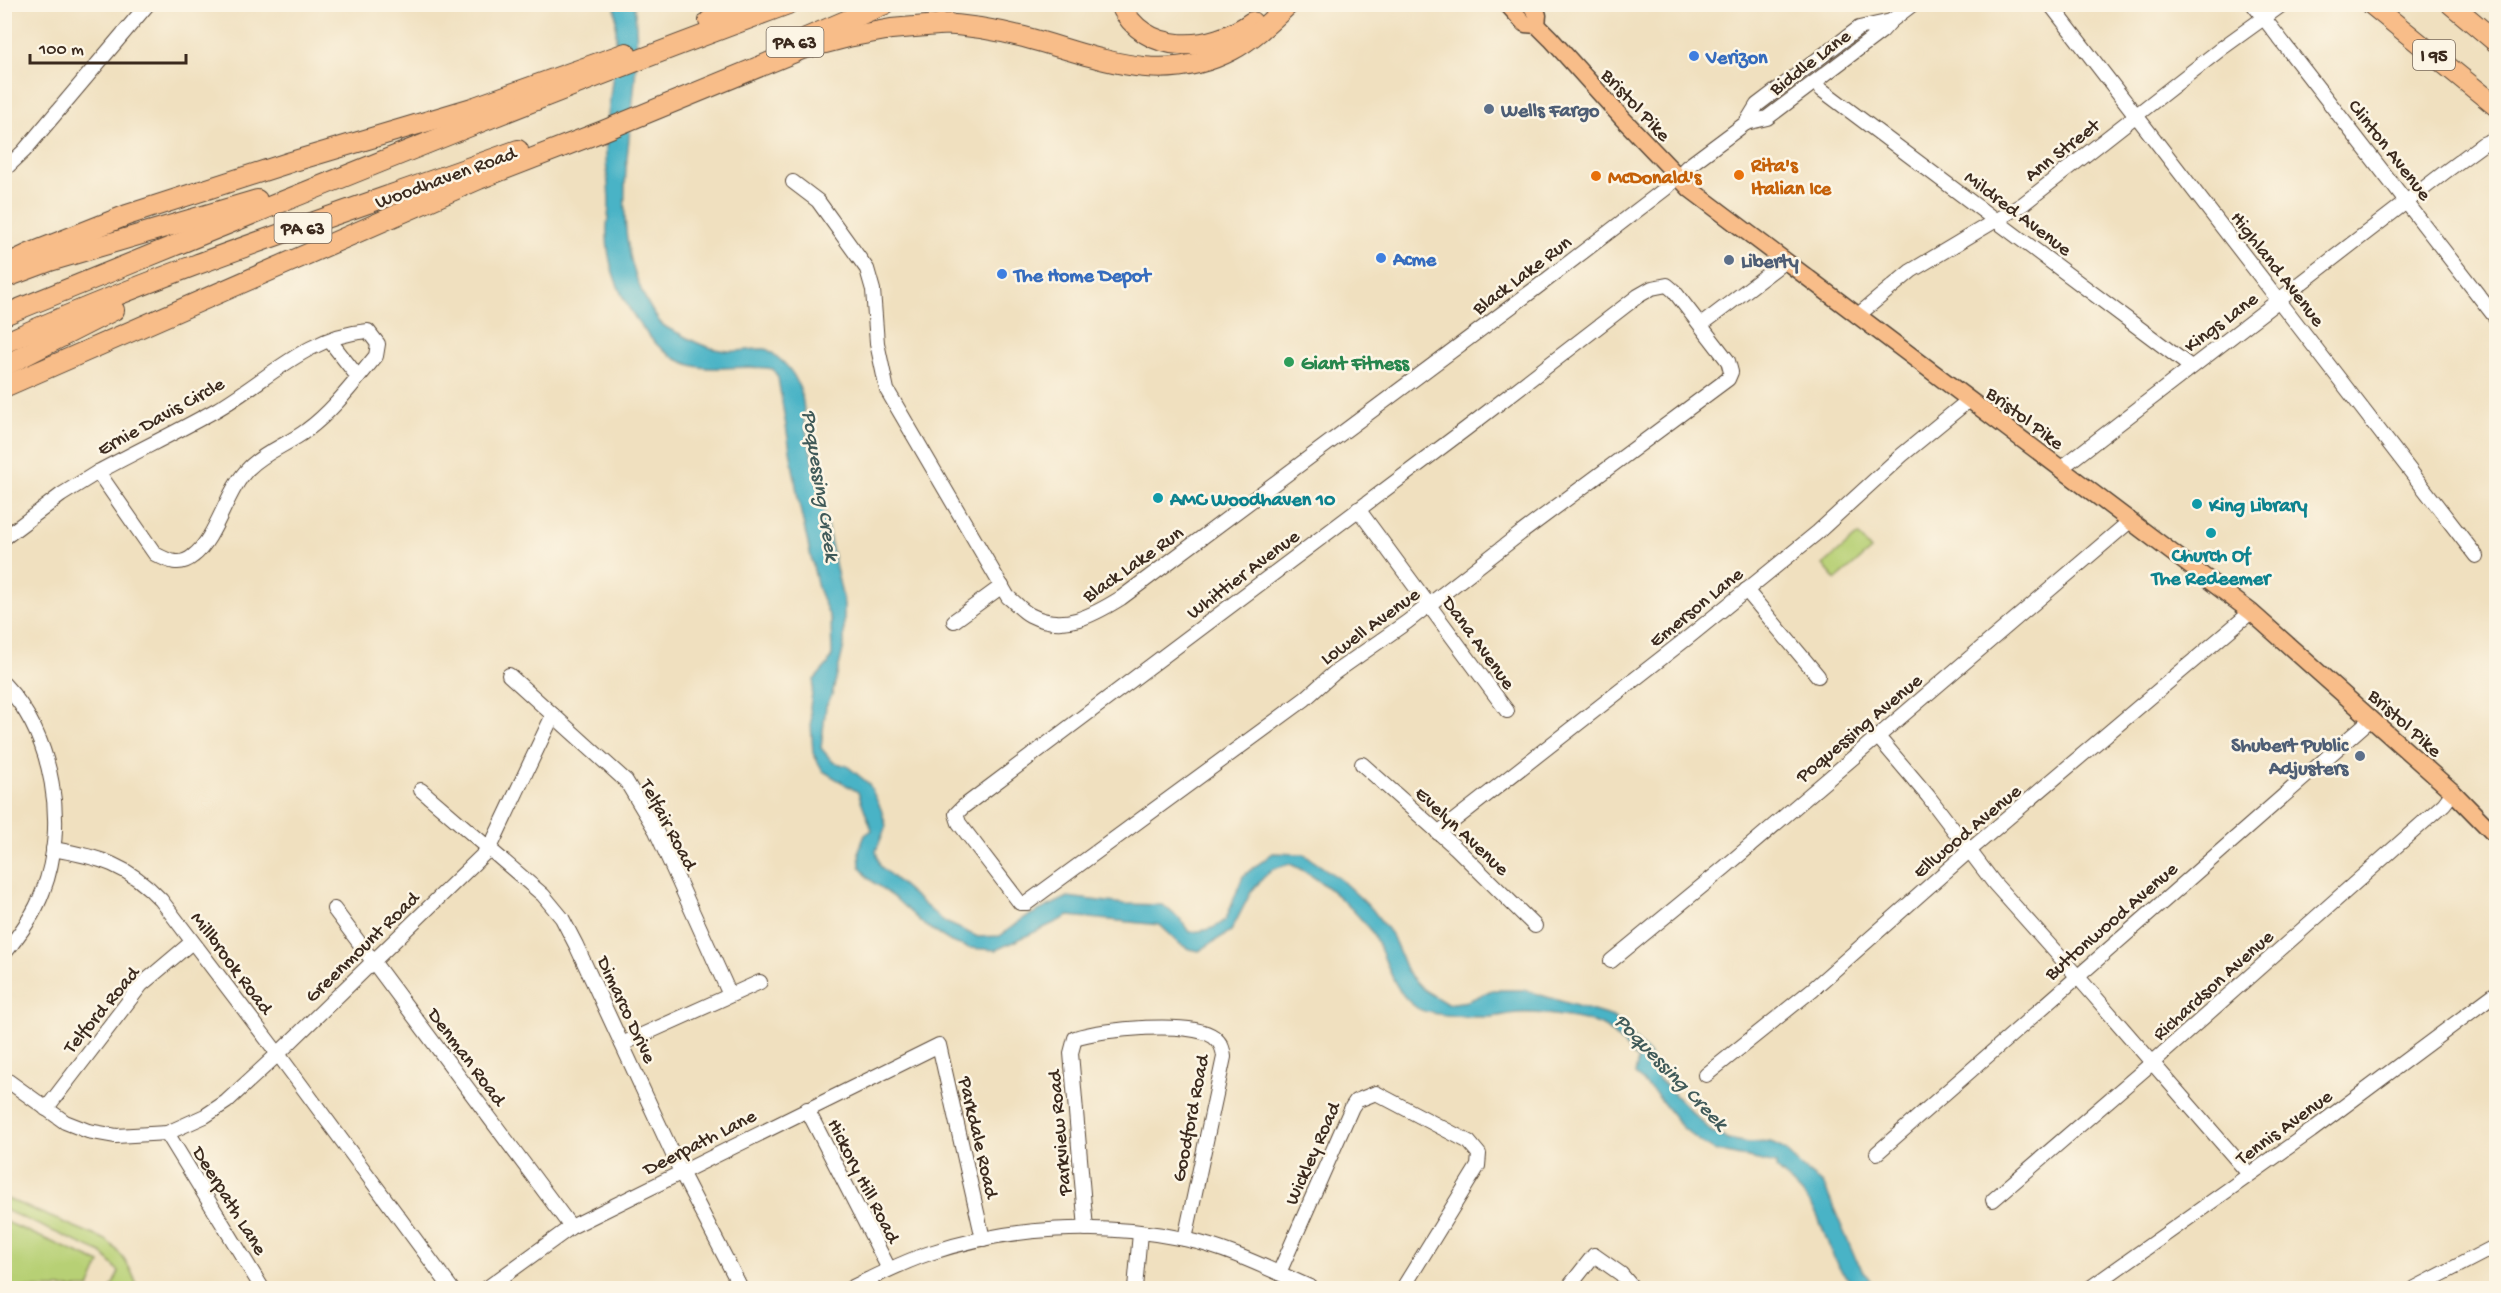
<svg xmlns="http://www.w3.org/2000/svg" width="2501" height="1293" font-family="'Gochi Hand',sans-serif">
	<style>
		.green { fill: #b7d075; stroke: #797d4a; stroke-width: 1.5 }
		.water { fill: #48b3c6; stroke: #426e72; stroke-width: 1.5 }
		.lines { fill: none; stroke-linecap: round; stroke-linejoin: round }
		.minor-casing { stroke: #564536; stroke-width: 16 }
		.major-casing { stroke: #564536; stroke-width: 19 }
		.highway-casing { stroke: #564536; stroke-width: 22 }
		.minor { stroke: #fff; stroke-width: 14 }
		.major { stroke: #f8bd89; stroke-width: 16 }
		.highway { stroke: #f8bd89; stroke-width: 20 }
		.shop-dot { fill: #3f7fe0; stroke: #fcf5e5; stroke-width: 2 }
		.service-dot { fill: #5c6f8a; stroke: #fcf5e5; stroke-width: 2 }
		.food-dot { fill: #e8710a; stroke: #fcf5e5; stroke-width: 2 }
		.leisure-dot { fill: #2e9e5b; stroke: #fcf5e5; stroke-width: 2 }
		.culture-dot { fill: #0f9aa8; stroke: #fcf5e5; stroke-width: 2 }
		.labels { text-anchor: middle; stroke-width: 5; stroke-linejoin: round; paint-order: stroke }
		.shield { fill: #fcf5e5; stroke: #75675a; stroke-width: 1.5 }
		.shield-label { font-size: 18px; font-weight: bold; fill: #3b2a1e }
		.shop-label { font-size: 20px; font-weight: bold; fill: #366cbe; stroke: #fcf5e5; text-anchor: start }
		.street-label { font-size: 20px; fill: #3b2a1e; stroke: #fcf5e5 }
		.service-label { font-size: 20px; font-weight: bold; fill: #4e5e75; stroke: #fcf5e5; text-anchor: start }
		.food-label { font-size: 20px; font-weight: bold; fill: #c56008; stroke: #fcf5e5; text-anchor: start }
		.leisure-label { font-size: 20px; font-weight: bold; fill: #27864d; stroke: #fcf5e5; text-anchor: start }
		.culture-label { font-size: 20px; font-weight: bold; fill: #0d838f; stroke: #fcf5e5; text-anchor: start }
		.water-label { font-size: 21px; font-style: italic; fill: #405a59; stroke: #fcf5e5 }
	</style>
	<rect width="100%" height="100%" fill="#fcf5e5"/>
	<filter id="ink" filterUnits="userSpaceOnUse"><feTurbulence type="fractalNoise" baseFrequency=".0167" numOctaves="2"/><feDisplacementMap in="SourceGraphic" scale="12" xChannelSelector="R" yChannelSelector="G"/><feConvolveMatrix kernelMatrix="1 2 1 2 8 2 1 2 1" color-interpolation-filters="sRGB"/></filter>
	<filter id="wash" filterUnits="userSpaceOnUse"><feTurbulence type="fractalNoise" baseFrequency=".008" numOctaves="4" result="noise"/><feDisplacementMap in="SourceGraphic" scale="24" xChannelSelector="R" yChannelSelector="G"/><feGaussianBlur stdDeviation="1.35" result="paint"/><feColorMatrix in="noise" values="0 0 0 0 0 0 0 0 0 0 0 0 0 0 0 0 0 1.4 0 .05"/><feComposite in="paint" operator="in"/></filter>
	<g filter="url(#wash)">
		<rect width="100%" height="100%" fill="#f0e0bf"/>
		<g class="green">
			<polygon points="1858,535 1871,550 1836,580 1823,565"/>
			<path d="M5,1198L106,1240C123,1254 131,1268 138,1288H111L119,1272L102,1253L5,1210Z"/>
			<polygon points="4,1221 100,1263 89,1288 5,1288"/>
		</g>
		<path class="water" d="M615,5H634C649,110 590,226 659,321C663,327 671,330 678,333C694,342 710,350 729,351C741,352 754,348 765,349C770,350 773,354 777,357C798,373 805,395 804,421L844,604V646L832,695L826,706L821,748L833,762L847,766L869,784L881,809L886,826L876,851L880,866L943,921L978,937L1000,936L1024,918L1068,897L1124,904L1163,905L1181,920L1189,932C1204,931 1215,930 1226,919L1243,876L1273,853L1303,854L1340,879L1372,909L1393,937L1407,972L1424,990L1447,1004L1468,1001L1492,990H1524L1613,1017L1649,1054L1656,1076L1712,1132L1728,1139L1748,1143L1771,1142L1785,1150L1800,1166L1824,1185L1855,1258L1875,1288C1830,1288 1831,1235 1812,1206C1803,1192 1788,1180 1776,1168V1164L1713,1150L1703,1144L1682,1127L1656,1094L1635,1074L1638,1060C1629,1051 1612,1030 1601,1025C1586,1018 1537,1012 1520,1013C1509,1013 1499,1017 1488,1017C1472,1017 1429,1016 1417,1008C1393,992 1389,965 1377,942C1363,914 1318,876 1290,864L1273,869L1263,878L1251,892L1231,931L1199,951L1189,949L1180,944L1160,925L1069,916L996,950L969,948L951,942L924,925L896,899L868,878L860,866L859,850L865,835L872,830L858,792L823,771L813,753L810,707L814,680L828,664L832,655L831,620L818,588L799,504L778,378L773,369C746,363 718,373 691,365C671,359 654,344 642,327C621,300 608,270 607,236C606,225 609,215 609,204C609,184 605,164 606,145C607,98 620,52 615,5Z"/>
	</g>
	<g filter="url(#ink)">
		<g class="lines">
			<g class="minor-casing">
				<g id="minor">
					<polyline points="2050,4 2476,556"/>
					<polyline points="2253,4 2496,318"/>
					<polyline points="1822,90 2191,367"/>
					<polyline points="1746,123 1767,118 1882,31 1891,21 1913,4"/>
					<polyline points="4,170 24,151 148,4"/>
					<path d="M793,182L818,201L867,269L873,290L877,343L887,390L1008,597C1015,602 1022,611 1030,615C1063,632 1092,616 1121,598L1536,288L1665,189L1687,167L1746,123L1757,105L1859,28L1891,21"/>
					<polygon points="1667,285 1674,291 1728,361 1731,372 1728,379 1521,533 1407,622 1334,673 1305,699 1027,903 1020,903 959,823 956,814 963,807 1467,428 1638,296 1652,288"/>
					<polyline points="1857,316 1911,271 2023,204 2222,48 2283,4"/>
					<polyline points="1701,325 1785,261"/>
					<path d="M368,331L378,344L376,356C355,381 334,410 307,430C289,444 266,451 249,468C226,490 217,538 193,556C180,567 168,561 155,554L98,472C137,451 177,432 216,410C265,382 308,335 368,331Z"/>
					<polyline points="330,341 358,377"/>
					<polyline points="2060,469 2445,172 2483,144 2490,141 2496,145"/>
					<polyline points="1358,509 1507,711"/>
					<polyline points="4,538 61,495 98,472"/>
					<polyline points="1746,590 1818,676"/>
					<polyline points="954,621 1002,586"/>
					<polyline points="509,675 626,781 656,831 730,995"/>
					<path d="M4,684C54,736 68,826 43,891C35,914 19,935 4,954"/>
					<polyline points="1878,737 1928,796 1994,883 2077,976 2249,1174"/>
					<polyline points="1362,764 1456,848 1535,926"/>
					<polyline points="421,790 543,895 562,918 576,945 681,1172 741,1288"/>
					<polyline points="1438,833 1690,636 1818,532 1902,455 1969,400"/>
					<path d="M53,849C100,857 128,865 161,900L278,1054L451,1288"/>
					<polyline points="334,909 571,1227"/>
					<polyline points="1611,961 1724,868 2130,521"/>
					<polyline points="622,1044 760,982"/>
					<polyline points="1706,1075 1813,989 1970,850 2251,612"/>
					<polyline points="4,1078 65,1122 88,1131 116,1136 167,1133 205,1116 226,1102 278,1054 490,848 553,715"/>
					<polyline points="46,1109 141,985 192,942"/>
					<polyline points="807,1109 889,1269"/>
					<polyline points="167,1133 262,1288"/>
					<polyline points="1877,1153 2371,719"/>
					<polyline points="1993,1200 2152,1063 2444,804 2453,792"/>
					<path d="M1086,1229L1071,1053L1075,1038C1101,1029 1192,1020 1214,1037C1221,1043 1223,1048 1224,1057L1185,1239"/>
					<polyline points="1279,1273 1352,1107 1356,1101 1376,1093 1469,1142 1479,1154 1478,1166 1403,1288"/>
					<polyline points="487,1288 571,1227 939,1045 983,1239"/>
					<path d="M851,1288C877,1275 903,1262 930,1253C1010,1226 1102,1222 1184,1239C1228,1248 1271,1270 1312,1288"/>
					<polyline points="1135,1288 1140,1233"/>
					<polyline points="1568,1288 1594,1255 1621,1274 1633,1288"/>
					<polyline points="2090,1288 2311,1131 2496,993"/>
					<polyline points="2415,1288 2496,1246"/>
				</g>
			</g>
			<g class="major-casing">
				<g id="major">
					<polyline points="1507,4 1525,24 1537,25 1551,39 1622,118 1690,189 2251,612 2453,792 2496,836"/>
					<polyline points="1530,4 1538,15 1537,25"/>
				</g>
			</g>
			<g class="highway-casing">
				<g id="highway">
					<path d="M1120,4C1145,57 1211,52 1252,22"/>
					<polyline points="2371,4 2496,106"/>
					<polyline points="2451,4 2496,42"/>
					<polyline points="709,21 744,4"/>
					<path d="M939,24C968,25 996,30 1024,37C1096,56 1160,88 1232,50C1254,38 1271,21 1289,4"/>
					<polyline points="806,38 885,4"/>
					<polyline points="4,266 29,254 127,215 291,162 472,108 626,53"/>
					<polyline points="7,277 50,261 257,200"/>
					<path d="M4,315C265,209 524,101 788,4"/>
					<path d="M4,343C170,268 347,212 518,150"/>
					<polyline points="4,366 114,310"/>
					<polyline points="4,387 479,179 603,131 802,49 848,37 891,29 950,24"/>
				</g>
			</g>
			<use href="#minor" class="minor"/>
			<use href="#major" class="major"/>
			<use href="#highway" class="highway"/>
		</g>
	</g>
	<g class="shop-dot">
		<circle cx="1694" cy="56" r="6"/>
		<circle cx="1381" cy="258" r="6"/>
		<circle cx="1002" cy="274" r="6"/>
	</g>
	<g class="service-dot">
		<circle cx="1489" cy="109" r="6"/>
		<circle cx="1729" cy="260" r="6"/>
		<circle cx="2360" cy="756" r="6"/>
	</g>
	<g class="food-dot">
		<circle cx="1739" cy="175" r="6"/>
		<circle cx="1596" cy="176" r="6"/>
	</g>
	<circle class="leisure-dot" cx="1289" cy="362" r="6"/>
	<g class="culture-dot">
		<circle cx="1158" cy="498" r="6"/>
		<circle cx="2197" cy="504" r="6"/>
		<circle cx="2211" cy="533" r="6"/>
	</g>
	<g class="labels">
		<g class="shield">
			<rect x="766.5" y="27" width="57" height="30" rx="4.5"/>
			<rect x="2413" y="40" width="42" height="30" rx="4.5"/>
			<rect x="274.5" y="213" width="57" height="30" rx="4.5"/>
		</g>
		<g class="shield-label">
			<text x="795" y="48">PA 63</text>
			<text x="2434" y="61">I 95</text>
			<text x="303" y="234">PA 63</text>
		</g>
		<g class="shop-label">
			<text x="1706" y="63">Verizon</text>
			<text x="1393" y="265">Acme</text>
			<text x="1014" y="281">The Home Depot</text>
		</g>
		<g class="street-label">
			<text transform="translate(1809 61) rotate(-37)" y="7">Biddle Lane</text>
			<text transform="translate(1637 104) rotate(47)" y="7">Bristol Pike</text>
			<text transform="translate(2061 149) rotate(-38)" y="7">Ann Street</text>
			<text transform="translate(2391 149) rotate(52)" y="7">Clinton Avenue</text>
			<text transform="translate(445 176) rotate(-20)" y="7">Woodhaven Road</text>
			<text transform="translate(2019 212) rotate(37)" y="7">Mildred Avenue</text>
			<text transform="translate(2279 268) rotate(52)" y="7">Highland Avenue</text>
			<text transform="translate(1521 274) rotate(-37)" y="7">Black Lake Run</text>
			<text transform="translate(2220 321) rotate(-37)" y="7">Kings Lane</text>
			<text transform="translate(160 415) rotate(-29)" y="7">Ernie Davis Circle</text>
			<text transform="translate(2026 417) rotate(37)" y="7">Bristol Pike</text>
			<text transform="translate(1132 563) rotate(-35)" y="7">Black Lake Run</text>
			<text transform="translate(1242 573) rotate(-37)" y="7">Whittier Avenue</text>
			<text transform="translate(1695 606) rotate(-39)" y="7">Emerson Lane</text>
			<text transform="translate(1369 625) rotate(-36)" y="7">Lowell Avenue</text>
			<text transform="translate(1480 642) rotate(54)" y="7">Dana Avenue</text>
			<text transform="translate(2406 722) rotate(42)" y="7">Bristol Pike</text>
			<text transform="translate(1858 727) rotate(-40)" y="7">Poquessing Avenue</text>
			<text transform="translate(670 824) rotate(62)" y="7">Telfair Road</text>
			<text transform="translate(1463 830) rotate(43)" y="7">Evelyn Avenue</text>
			<text transform="translate(1966 830) rotate(-40)" y="7">Ellwood Avenue</text>
			<text transform="translate(2110 920) rotate(-41)" y="7">Buttonwood Avenue</text>
			<text transform="translate(361 946) rotate(-44)" y="7">Greenmount Road</text>
			<text transform="translate(233 962) rotate(53)" y="7">Millbrook Road</text>
			<text transform="translate(2212 984) rotate(-42)" y="7">Richardson Avenue</text>
			<text transform="translate(100 1009) rotate(-50)" y="7">Telford Road</text>
			<text transform="translate(628 1009) rotate(65)" y="7">Dimarco Drive</text>
			<text transform="translate(468 1056) rotate(53)" y="7">Denman Road</text>
			<text transform="translate(1189 1118) rotate(-79)" y="7">Goodford Road</text>
			<text transform="translate(2283 1126) rotate(-36)" y="7">Tennis Avenue</text>
			<text transform="translate(1058 1133) rotate(-95)" y="7">Parkview Road</text>
			<text transform="translate(980 1137) rotate(77)" y="7">Parkdale Road</text>
			<text transform="translate(699 1141) rotate(-27)" y="7">Deerpath Lane</text>
			<text transform="translate(1311 1153) rotate(-66)" y="7">Wickley Road</text>
			<text transform="translate(865 1180) rotate(63)" y="7">Hickory Hill Road</text>
			<text transform="translate(231 1200) rotate(58)" y="7">Deerpath Lane</text>
		</g>
		<g class="service-label">
			<text x="1501" y="116">Wells Fargo</text>
			<text x="1741" y="267">Liberty</text>
			<text x="2348" y="751" text-anchor="end">Shubert Public<tspan x="2348" dy="23">Adjusters</tspan></text>
		</g>
		<g class="food-label">
			<text x="1751" y="171">Rita's<tspan x="1751" dy="23">Italian Ice</tspan></text>
			<text x="1608" y="183">McDonald's</text>
		</g>
		<g class="leisure-label">
			<text x="1301" y="369">Giant Fitness</text>
		</g>
		<g class="culture-label">
			<text x="1170" y="505">AMC Woodhaven 10</text>
			<text x="2209" y="511">King Library</text>
			<text x="2211" y="561" text-anchor="middle">Church Of<tspan x="2211" dy="23">The Redeemer</tspan></text>
		</g>
		<g class="water-label">
			<text transform="translate(822 485) rotate(81)" y="7">Poquessing Creek</text>
			<text transform="translate(1672 1071) rotate(46)" y="7">Poquessing Creek</text>
		</g>
	</g>
	<rect width="2501" height="1293" fill="none" stroke="#fcf5e5" stroke-width="24"/>
	<path d="M30 54v9h156v-9" fill="none" stroke="#3b2a1e" stroke-width="3"/>
	<text x="39" y="54" font-size="18" fill="#3b2a1e" stroke="#fcf5e5" stroke-width="4.5" paint-order="stroke">100 m</text>
</svg>
